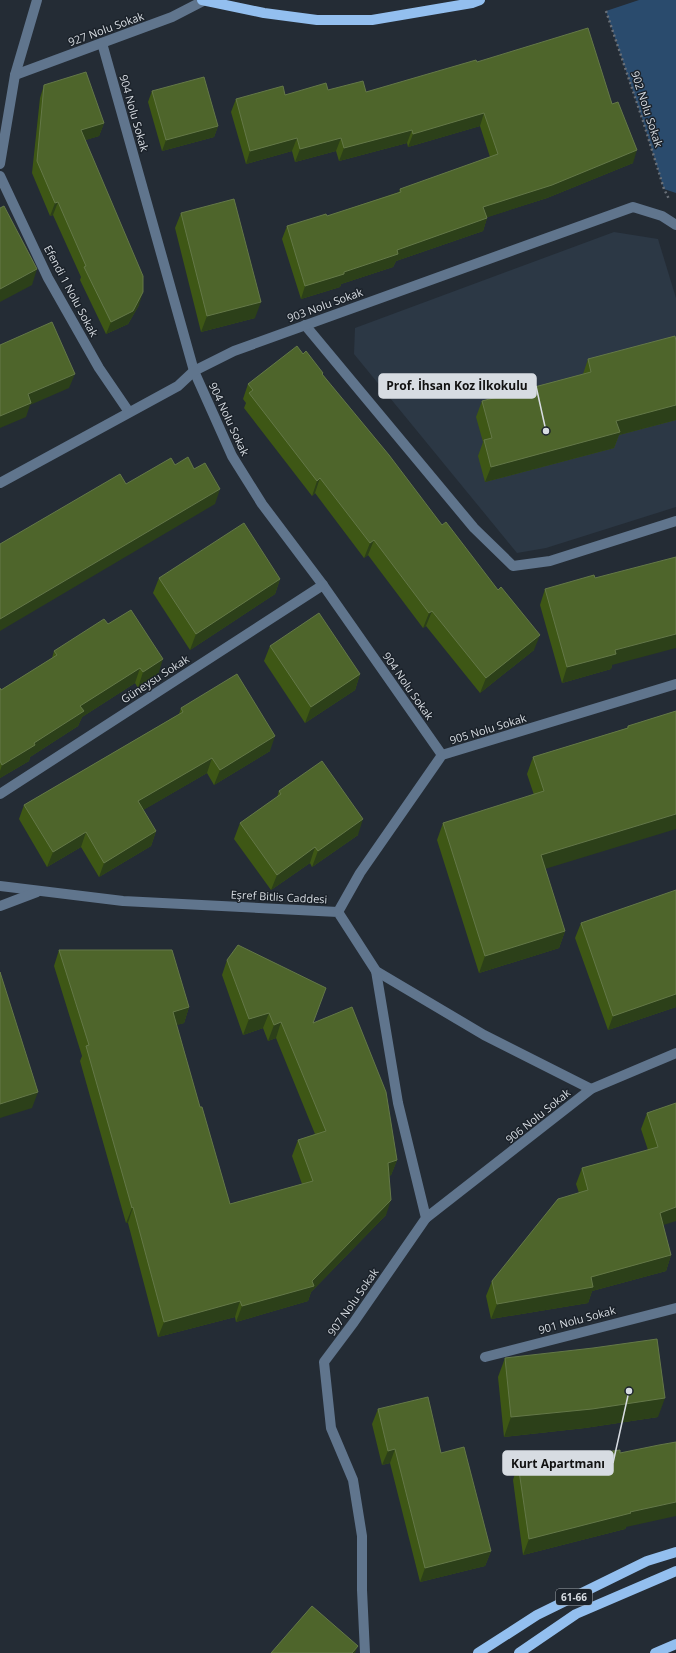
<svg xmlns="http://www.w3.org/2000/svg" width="676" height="1653" font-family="'Open Sans',sans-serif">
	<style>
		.built { fill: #2c3845 }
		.green { fill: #2a4b6d }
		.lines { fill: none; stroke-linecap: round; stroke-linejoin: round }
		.path { stroke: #6a7078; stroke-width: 2.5; stroke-dasharray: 2 3; stroke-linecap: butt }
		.minor { stroke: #60758d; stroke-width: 10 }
		.major { stroke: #93bfef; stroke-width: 10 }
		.wall { fill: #3e5715 }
		.shaded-wall { fill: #2c4019 }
		.building { fill: #4e652b; stroke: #647848 }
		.labels { text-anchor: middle; stroke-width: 3; stroke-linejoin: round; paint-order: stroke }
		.shield { fill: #1b222a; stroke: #9fa4ab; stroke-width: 1 }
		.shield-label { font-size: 10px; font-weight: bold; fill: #d7dce2 }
		.street-label { font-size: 11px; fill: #d7dce2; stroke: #1b222a }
		.leader { fill: none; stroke: #d7dce2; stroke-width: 1.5 }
		.callout-dot { fill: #d7dce2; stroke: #1b222a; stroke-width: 1.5 }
		.callout { fill: #d7dce2; stroke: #d7dce2; stroke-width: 1.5 }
		.callout-label { font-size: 12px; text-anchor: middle; font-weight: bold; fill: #111 }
	</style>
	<rect width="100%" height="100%" fill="#242c35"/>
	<polygon class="built" points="614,232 658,239 676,298 676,507 546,548 517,553 354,354 355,328"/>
	<polygon class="green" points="639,0 676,0 676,193 664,189 643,121 606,11"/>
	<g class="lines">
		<polyline class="path" points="606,11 643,121 664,189 669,199"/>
		<g class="minor">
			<polyline points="102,43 194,371 232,456 262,504 323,585 442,755"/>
			<polyline points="15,75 172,17 203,1"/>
			<polyline points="0,164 15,75 37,0"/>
			<polyline points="0,176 48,278 99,368 129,412"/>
			<polyline points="305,325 474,528 513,566 550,561 676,521"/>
			<polyline points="0,483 178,386 194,371 234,351 633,207 662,216 676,225"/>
			<polyline points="0,794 323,585"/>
			<polyline points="0,886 123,901 338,912 376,971 484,1035 591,1089"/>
			<polyline points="0,906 37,892"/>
			<polyline points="338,912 360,873 442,755 676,684"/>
			<polyline points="426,1218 591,1089 676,1053"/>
			<polyline points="485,1357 676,1308"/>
			<polyline points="365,1653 362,1590 362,1536 353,1480 331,1428 324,1362 354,1322 426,1218 398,1103 376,971"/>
		</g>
		<g class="major">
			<polyline points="202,0 264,13 317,20 372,20 472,3 480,0"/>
			<polyline points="478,1653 537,1615 647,1561 676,1552"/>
			<polyline points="519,1653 576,1614 676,1571"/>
			<polyline points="655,1653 676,1644"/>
		</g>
	</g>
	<g class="wall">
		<polygon points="477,62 612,104 633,163 547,198 487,217 487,218 483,231 396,261 393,267 341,284 340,287 301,299 282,239 287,226 327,216 399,192 400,189 490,157 480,126 408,147 407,143 339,161 336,151 295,162 292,151 246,164 231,112 236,99 328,90 366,92"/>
		<polygon points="44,85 104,123 99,136 85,140 139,305 128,324 106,334 80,280 81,277 53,215 50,216 32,173 40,98"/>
		<polygon points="152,91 218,126 214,137 162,151 148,102"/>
		<polygon points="181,213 255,318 201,332 175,228"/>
		<polygon points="676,341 676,420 619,435 614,448 485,482 478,456 483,442 476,417 482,401 583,374 588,359"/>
		<polygon points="303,354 323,375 534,650 480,693 426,626 423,628 368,555 364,558 315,493 312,496 244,408 246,403 243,399 248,384"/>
		<polygon points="159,578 280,579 275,594 190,650 153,593"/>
		<polygon points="545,589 612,665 611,669 562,683 540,605"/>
		<polygon points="108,624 158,675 138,688 135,683 82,717 78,726 30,757 29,761 0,778 0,688 1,690 52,658 54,651"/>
		<polygon points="270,646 360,674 355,690 305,723 264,661"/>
		<polygon points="181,708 270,751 214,785 207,773 143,810 156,831 151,846 99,877 81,847 47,867 19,819 24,805 179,714"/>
		<polygon points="676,711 545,868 565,931 559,948 479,973 437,840 443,823 534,795 527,774 533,757 627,728 628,726"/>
		<polygon points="279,791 358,835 312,867 310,863 271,890 234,839 240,823 277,797"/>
		<polygon points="676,889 676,1007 608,1030 575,938 581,923 676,891"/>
		<polygon points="59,950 189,1007 184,1023 176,1025 200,1107 230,1204 302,1184 292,1156 298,1140 315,1134 276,1038 268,1041 263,1028 243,1035 222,975 227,960 314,1023 397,1160 391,1175 389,1176 386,1215 311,1292 308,1301 236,1322 235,1317 158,1337 128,1223 126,1223 80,1061 82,1056 54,966"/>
		<polygon points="676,1103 663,1225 671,1255 666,1271 592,1291 588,1303 491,1319 486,1296 492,1281 579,1193 576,1184 582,1168 648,1150 641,1129 647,1113"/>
		<polygon points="505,1358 658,1417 585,1428 504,1437 498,1377"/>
		<polygon points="378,1409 441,1453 491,1551 485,1566 420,1582 390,1463 382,1465 372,1424"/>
		<polygon points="620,1453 626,1527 625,1529 523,1555 513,1480 518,1464"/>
	</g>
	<g class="shaded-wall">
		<polygon points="484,113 480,126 408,147 413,134"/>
		<polygon points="104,123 99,136 76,143 81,130"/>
		<polygon points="218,126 214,137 162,151 166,140"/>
		<polygon points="412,130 407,143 339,161 344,148"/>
		<polygon points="297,138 292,151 246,164 250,151"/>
		<polygon points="341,138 336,151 295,162 300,149"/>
		<polygon points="637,150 633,163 547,198 479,220 483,207"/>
		<polygon points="58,202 53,215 50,216 55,203"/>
		<polygon points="487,218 483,231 396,261 393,267 341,284 340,287 301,299 305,286 344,272 397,250"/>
		<polygon points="37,269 32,285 0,302 0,289"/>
		<polygon points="143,292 139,305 128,324 106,334 111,322"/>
		<polygon points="261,302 255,318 201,332 207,316"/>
		<polygon points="75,374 69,388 30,405 26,417 0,428 0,416 28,394"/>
		<polygon points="676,405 676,420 619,435 614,448 485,482 491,467 616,421"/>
		<polygon points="320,478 315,493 312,496 317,481"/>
		<polygon points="220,489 215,504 0,631 0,619"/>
		<polygon points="374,540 368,555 364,558 370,543"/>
		<polygon points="280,579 275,594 190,650 196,634"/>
		<polygon points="432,611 426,626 423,628 429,613"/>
		<polygon points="676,634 676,648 612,665 611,669 562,683 567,667 615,650"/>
		<polygon points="540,635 534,650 480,693 486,678"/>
		<polygon points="163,659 158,675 138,688 143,672"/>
		<polygon points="140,668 135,683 82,717 78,726 30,757 29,761 0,778 0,771 2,765 34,743 80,706"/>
		<polygon points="360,674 355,690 305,723 311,707"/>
		<polygon points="275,736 270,751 214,785 220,770"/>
		<polygon points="212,758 207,773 133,816 138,801"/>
		<polygon points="676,814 676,829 535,872 541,855"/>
		<polygon points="363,819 358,835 312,867 318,851"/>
		<polygon points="156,831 151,846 99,877 104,863"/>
		<polygon points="86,832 81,847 47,867 53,852"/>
		<polygon points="315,847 310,863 271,890 277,875"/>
		<polygon points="565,931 559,948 479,973 485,956"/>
		<polygon points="676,994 676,1007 608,1030 613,1016"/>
		<polygon points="189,1007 184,1023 167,1028 173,1012"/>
		<polygon points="269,1013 263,1028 243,1035 249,1019"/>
		<polygon points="281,1022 276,1038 268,1041 274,1025"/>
		<polygon points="38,1092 32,1108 0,1118 0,1104"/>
		<polygon points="397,1160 391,1175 382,1179 388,1163"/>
		<polygon points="391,1200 386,1215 311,1292 308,1301 236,1322 242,1306 312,1281"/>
		<polygon points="133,1207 128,1223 126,1223 132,1208"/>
		<polygon points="676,1207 676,1221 654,1228 660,1213"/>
		<polygon points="671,1255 666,1271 592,1291 588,1303 491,1319 497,1304"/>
		<polygon points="240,1301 235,1317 158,1337 164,1322"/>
		<polygon points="665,1398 658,1417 585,1428 504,1437 511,1417"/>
		<polygon points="395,1449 390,1463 382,1465 388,1451"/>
		<polygon points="676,1502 676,1516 626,1527 625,1529 523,1555 529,1539 630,1512"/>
		<polygon points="491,1551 485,1566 420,1582 425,1568"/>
		<polygon points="358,1646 355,1653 352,1653"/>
	</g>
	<g class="building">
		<polygon points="588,28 612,104 618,102 637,150 552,185 483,207 487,218 397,250 398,254 344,272 344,274 305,286 287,226 326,214 327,216 401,192 400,189 498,154 484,113 413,134 412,130 344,148 341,138 300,149 297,138 250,151 236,99 283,86 285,95 326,83 328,90 363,81 366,92 476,60 477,62"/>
		<polygon points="86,72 104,123 81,130 143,276 143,292 133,311 111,322 84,267 86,266 58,202 55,203 37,161 44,85"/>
		<polygon points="204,77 218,126 166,140 152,91"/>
		<polygon points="234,199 261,302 207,316 181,213"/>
		<polygon points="4,206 37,269 0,289 0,208"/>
		<polygon points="52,322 75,374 28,394 31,403 0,416 0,345"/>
		<polygon points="675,336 676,341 676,405 616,421 620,432 491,467 484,440 492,438 482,401 591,372 588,359"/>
		<polygon points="297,346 303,354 306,351 323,373 322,374 389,455 442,525 446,522 498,590 501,587 540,635 486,678 432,611 429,613 374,540 370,543 320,478 317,481 249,393 253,390 248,384"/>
		<polygon points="188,457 194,469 205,463 220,489 0,619 0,544 120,474 126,484 171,458 175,465"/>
		<polygon points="244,523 280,579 196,634 159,578"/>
		<polygon points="676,557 676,634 615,650 616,654 567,667 545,589 594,575 595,578"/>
		<polygon points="131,610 163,659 143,672 140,668 80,706 84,711 34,743 35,745 2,765 0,761 0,688 1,690 57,655 54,651 104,619 108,624"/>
		<polygon points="319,613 360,674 311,707 270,646"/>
		<polygon points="237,674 275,736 220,770 212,758 138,801 156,831 104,863 86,832 53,852 24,805 183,712 181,708"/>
		<polygon points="676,711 676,814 541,855 565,931 485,956 443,823 544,791 533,757 628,728 628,726"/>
		<polygon points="322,761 363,819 318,851 315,847 277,875 240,823 281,794 279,791"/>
		<polygon points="676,890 676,994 613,1016 581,923"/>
		<polygon points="238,945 326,988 313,1023 352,1007 386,1092 397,1160 388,1163 391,1200 312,1281 314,1286 242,1306 240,1301 164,1322 133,1207 132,1208 86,1046 89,1045 59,950 172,950 189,1007 173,1012 200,1107 202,1107 230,1204 313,1181 298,1140 326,1131 281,1022 274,1025 269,1013 249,1019 227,960"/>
		<polygon points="0,972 38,1092 0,1104"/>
		<polygon points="676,1103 676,1207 660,1213 671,1255 591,1277 593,1287 497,1304 492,1281 558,1199 588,1190 582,1168 658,1147 647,1113"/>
		<polygon points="657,1339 665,1398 592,1409 511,1417 505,1358 593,1348"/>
		<polygon points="428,1397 441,1453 464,1447 491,1551 425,1568 395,1449 388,1451 378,1409"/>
		<polygon points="676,1442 676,1502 630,1512 631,1513 529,1539 518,1464 620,1450 620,1453 659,1445"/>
		<polygon points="312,1606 358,1646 352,1653 271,1653"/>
	</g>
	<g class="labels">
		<rect class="shield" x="556" y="1589" width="36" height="16" rx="3"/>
		<g class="shield-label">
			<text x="574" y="1601">61-66</text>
		</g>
		<g class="street-label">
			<text transform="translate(106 29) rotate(-20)" y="4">927 Nolu Sokak</text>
			<text transform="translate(647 109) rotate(72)" y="4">902 Nolu Sokak</text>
			<text transform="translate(134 113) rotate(74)" y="4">904 Nolu Sokak</text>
			<text transform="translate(71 291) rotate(62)" y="4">Efendi 1 Nolu Sokak</text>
			<text transform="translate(325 305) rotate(-20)" y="4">903 Nolu Sokak</text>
			<text transform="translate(229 419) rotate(65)" y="4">904 Nolu Sokak</text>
			<text transform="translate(155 679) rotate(-33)" y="4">Güneysu Sokak</text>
			<text transform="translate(408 686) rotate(55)" y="4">904 Nolu Sokak</text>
			<text transform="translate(488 729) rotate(-17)" y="4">905 Nolu Sokak</text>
			<text transform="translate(279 897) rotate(3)" y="4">Eşref Bitlis Caddesi</text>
			<text transform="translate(538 1116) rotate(-39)" y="4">906 Nolu Sokak</text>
			<text transform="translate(353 1302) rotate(-55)" y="4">907 Nolu Sokak</text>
			<text transform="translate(577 1320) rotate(-15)" y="4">901 Nolu Sokak</text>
		</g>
	</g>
	<path class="leader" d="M546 431L536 386M629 1391L613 1463"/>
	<g class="callout-dot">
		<circle cx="546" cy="431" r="4"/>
		<circle cx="629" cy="1391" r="4"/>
	</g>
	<g class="callout">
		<rect x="379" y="374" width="157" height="24" rx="4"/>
		<rect x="503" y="1451" width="110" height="24" rx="4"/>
	</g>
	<g class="callout-label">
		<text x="457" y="390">Prof. İhsan Koz İlkokulu</text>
		<text x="558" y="1468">Kurt Apartmanı</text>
	</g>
</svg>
